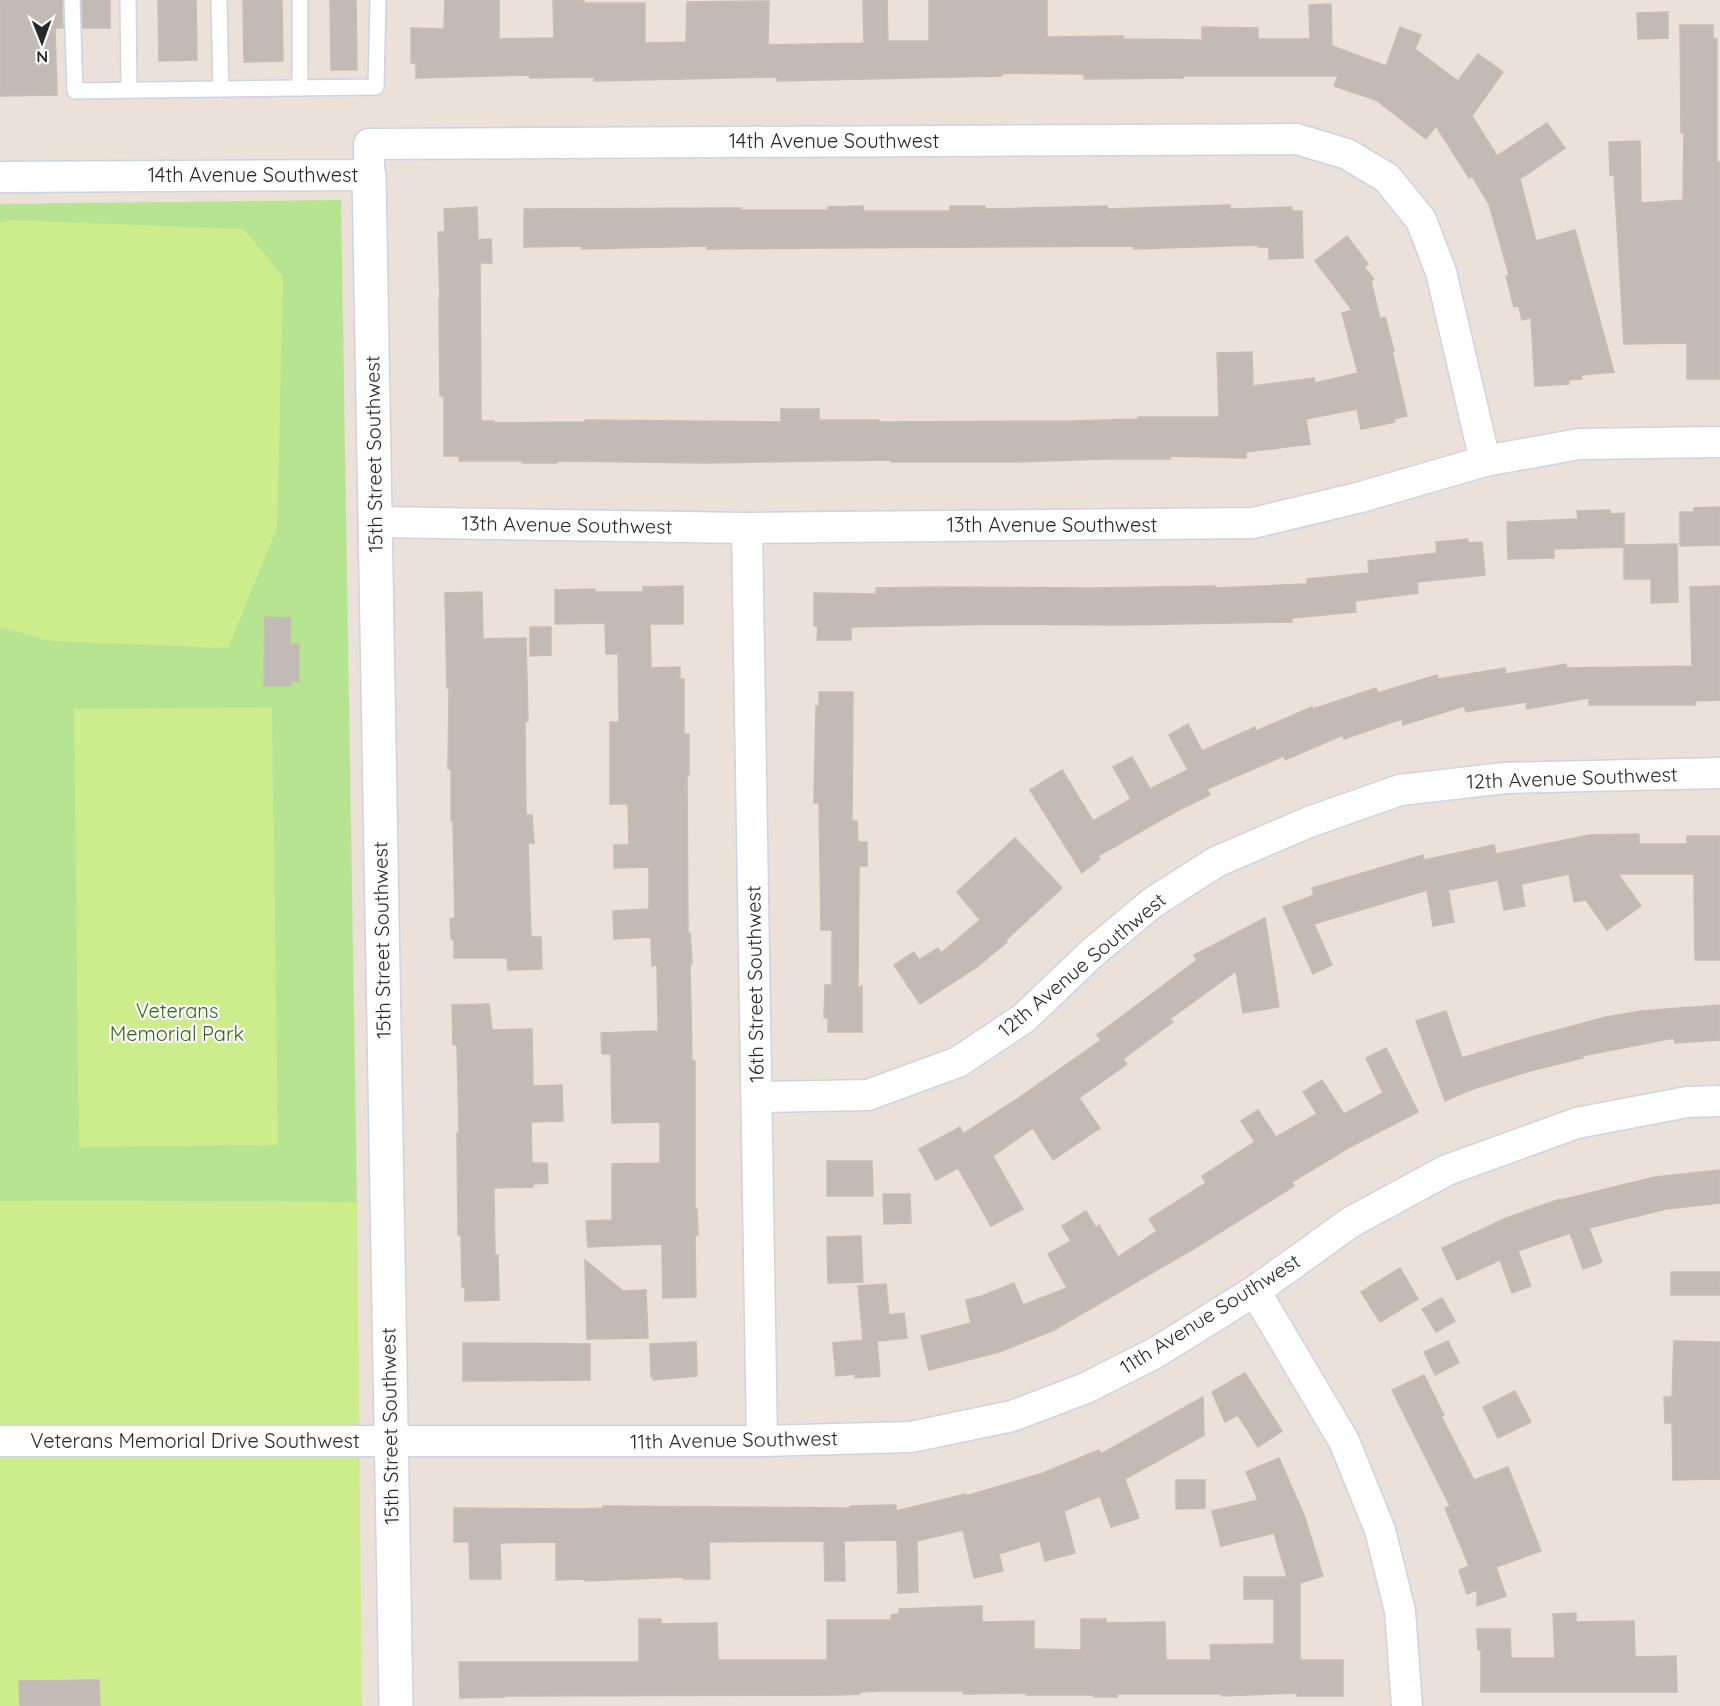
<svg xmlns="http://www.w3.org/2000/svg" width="1720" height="1706" font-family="Quicksand,sans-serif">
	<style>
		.green { fill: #b6e491 }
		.pitch { fill: #cdec8c }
		.building { fill: #c2bbb5; stroke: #c6bdb2; stroke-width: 1.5 }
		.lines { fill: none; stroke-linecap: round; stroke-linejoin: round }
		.lane-casing { stroke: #cdd3e1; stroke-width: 18 }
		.street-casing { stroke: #cdd3e1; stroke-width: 33 }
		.secondary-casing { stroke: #cdd3e1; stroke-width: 36 }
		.lane { stroke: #fff; stroke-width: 15 }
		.street { stroke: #fff; stroke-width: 30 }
		.secondary { stroke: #fff; stroke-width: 33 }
		.labels { text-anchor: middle; stroke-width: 4.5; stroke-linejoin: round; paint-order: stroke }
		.street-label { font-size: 20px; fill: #272727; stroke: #fff }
		.park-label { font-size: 20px; fill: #2e6516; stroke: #fff }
	</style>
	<rect width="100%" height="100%" fill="#ebe1d8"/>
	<polygon class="green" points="341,200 357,1202 0,1201 0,204"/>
	<g class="pitch">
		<polygon points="10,220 244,229 283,277 277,528 228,648 51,641 0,627 0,223"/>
		<polygon points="272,707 278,1145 79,1147 74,709"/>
		<polygon points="0,1201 357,1202 362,1706 0,1706"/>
	</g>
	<g class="building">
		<polygon points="0,0 62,0 63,28 55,28 57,95 0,96"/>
		<polygon points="82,0 110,0 110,28 83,28"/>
		<polygon points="158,0 196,0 197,60 159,61"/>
		<polygon points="243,0 282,0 283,61 244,62"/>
		<polygon points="330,0 356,0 357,70 331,70"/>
		<polygon points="445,0 499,0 499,39 554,38 553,0 584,0 584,3 645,3 645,43 686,42 687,2 769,1 768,45 864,43 863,0 887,0 888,41 929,41 929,0 1047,0 1047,37 1123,36 1123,39 1202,40 1202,27 1258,28 1258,39 1310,39 1309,5 1331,4 1332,46 1386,66 1400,27 1421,35 1415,49 1458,81 1478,54 1503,72 1472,116 1497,156 1547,123 1565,148 1520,179 1536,241 1575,230 1614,372 1581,375 1582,379 1568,380 1569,384 1535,386 1531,318 1522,320 1519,306 1514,307 1506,276 1509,275 1489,204 1472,176 1469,178 1436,126 1426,139 1376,100 1334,86 1338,76 1183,76 1183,78 1084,79 1084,74 1002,73 1002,76 777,81 777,77 594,81 594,77 530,78 530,75 416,78 416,63 411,63 411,28 444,29"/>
		<polygon points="1668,12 1668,38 1638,39 1637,13"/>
		<polygon points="1680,25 1713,25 1713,38 1717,39 1717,162 1720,162 1720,379 1687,379 1687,343 1624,344 1614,175 1610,175 1609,142 1640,141 1641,203 1683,200 1684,133 1681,133"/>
		<polygon points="1230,205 1230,209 1292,207 1292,211 1302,211 1303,258 1269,259 1269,247 1258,247 1258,245 1134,249 1134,246 707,249 707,246 582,249 582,246 524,247 524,209 741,208 741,210 828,210 828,207 863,206 863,211 950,211 950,206 985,206 985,209 1107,206 1107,209"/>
		<polygon points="477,207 478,240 491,239 492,263 480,263 481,421 494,421 494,423 585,422 585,420 781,422 781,409 819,409 819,420 879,420 879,422 1073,421 1138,419 1138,417 1219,417 1217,353 1252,352 1253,386 1314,378 1315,383 1358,373 1342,313 1352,310 1315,261 1347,236 1368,264 1364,267 1374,279 1371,281 1380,319 1385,317 1394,351 1392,351 1407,416 1394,419 1395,422 1361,429 1357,409 1306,419 1310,444 1246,452 1246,458 1170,456 1170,459 1108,459 1013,462 891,462 891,460 708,463 557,461 557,463 522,463 522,461 459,461 459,456 444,456 444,396 440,396 439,299 440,299 438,232 445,232 444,209"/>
		<polygon points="1720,507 1720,545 1680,546 1680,512 1694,512 1694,508"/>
		<polygon points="1610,510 1610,514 1624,513 1624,545 1677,544 1678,602 1651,603 1651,579 1624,579 1624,547 1554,549 1554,558 1508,559 1507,522 1578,519 1577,511"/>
		<polygon points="1468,539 1468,543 1482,542 1485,575 1417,582 1418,593 1355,601 1356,612 1292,618 1292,622 1122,625 1000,624 851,627 851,640 817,640 818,626 814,626 814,593 876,594 876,588 937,587 1092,588 1215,586 1215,588 1307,584 1307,579 1369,573 1368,561 1437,553 1436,542"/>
		<polygon points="683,586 683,624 650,624 651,668 680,667 680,679 684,679 684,734 689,734 689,775 687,775 688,933 690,933 692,964 690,964 692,1061 695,1061 695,1209 697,1209 698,1235 695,1235 696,1297 663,1298 662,1244 588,1247 586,1221 612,1220 612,1164 660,1163 660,1122 612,1123 611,1054 602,1054 601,1033 658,1031 657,965 652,966 651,937 614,939 613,911 649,909 649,867 614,868 614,845 629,845 628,804 610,804 610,722 619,722 618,654 606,654 605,623 555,624 555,590 595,589 595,592 643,592 643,587"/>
		<polygon points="1720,586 1720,700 1695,701 1695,705 1589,705 1589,698 1527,709 1526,702 1466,712 1464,706 1403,725 1402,719 1344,739 1343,735 1285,760 1284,756 1207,789 1210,795 1175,812 1098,856 1100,859 1082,873 1030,790 1062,770 1093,821 1131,799 1113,767 1132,757 1150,789 1188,770 1169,735 1188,724 1202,751 1255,727 1256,731 1312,707 1313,709 1376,688 1378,693 1437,675 1438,679 1505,668 1506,674 1566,664 1567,668 1692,666 1690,587"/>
		<polygon points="482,592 483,639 526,638 528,721 525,721 526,815 532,815 534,843 528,843 531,937 541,937 542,969 508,970 507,958 454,958 454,939 451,939 450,919 455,918 453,821 451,821 451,769 448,769 449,688 447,688 445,593"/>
		<polygon points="265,617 291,618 290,644 299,644 299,681 291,681 291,686 264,686"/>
		<polygon points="530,627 551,627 551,655 530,656"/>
		<polygon points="819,692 853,692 852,821 857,821 858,842 867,842 867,866 859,866 858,988 862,986 862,1032 828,1032 828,1018 824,1018 825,985 832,985 832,930 821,930 819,803 814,803 816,706 819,706"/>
		<polygon points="1639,834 1639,844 1687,844 1687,836 1720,836 1720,960 1695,960 1694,874 1618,874 1641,906 1607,930 1586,900 1574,902 1569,874 1521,884 1525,906 1504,910 1498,880 1448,890 1454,922 1433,926 1427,890 1314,924 1332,965 1313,974 1283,907 1314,895 1312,888 1423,855 1424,860 1494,845 1496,854 1590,835"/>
		<polygon points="1015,838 1062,888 1006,940 1007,942 977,967 920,1004 894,965 914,952 919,960 938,948 941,953 980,920 957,892"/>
		<polygon points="1265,918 1279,1007 1243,1013 1236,971 1170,1019 1173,1022 1123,1059 1127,1064 1079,1098 1100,1128 1053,1160 1033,1128 993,1156 1023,1209 991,1226 958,1168 936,1180 919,1149 960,1127 963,1134 1017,1099 1101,1040 1097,1035 1197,960 1194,955"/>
		<polygon points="489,1004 492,1030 532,1029 533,1086 562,1085 563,1121 531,1122 532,1163 547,1163 548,1183 533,1184 533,1187 494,1188 495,1255 498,1255 499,1300 465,1301 465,1287 462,1287 461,1235 458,1235 457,1133 459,1133 457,1045 453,1045 452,1005"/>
		<polygon points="1720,1005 1720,1040 1675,1043 1674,1038 1582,1056 1583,1058 1530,1071 1470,1090 1445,1101 1416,1021 1446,1011 1462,1058 1517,1041 1606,1017 1641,1011"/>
		<polygon points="1386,1048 1418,1112 1348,1148 1292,1182 1294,1186 1200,1245 1054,1330 999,1352 929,1370 921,1336 971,1323 966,1300 982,1296 1014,1283 1023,1305 1067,1288 1048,1254 1071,1241 1062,1226 1086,1211 1096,1228 1099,1225 1118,1257 1157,1231 1149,1219 1206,1183 1202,1176 1255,1142 1241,1121 1258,1110 1276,1137 1317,1114 1303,1092 1322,1080 1344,1114 1383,1093 1366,1058"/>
		<polygon points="827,1161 872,1161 873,1196 827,1196"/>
		<polygon points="1720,1170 1720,1203 1666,1209 1589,1228 1602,1262 1583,1269 1570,1233 1518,1251 1531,1286 1512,1293 1500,1260 1457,1280 1442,1248 1506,1218 1560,1199 1561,1200 1655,1177"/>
		<polygon points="883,1194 910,1194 911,1223 884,1224"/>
		<polygon points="861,1236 863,1282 828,1283 827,1237"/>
		<polygon points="585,1260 623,1291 646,1290 648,1338 587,1339"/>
		<polygon points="1400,1268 1418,1299 1380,1322 1361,1292"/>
		<rect x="1671" y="1272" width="49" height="23"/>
		<polygon points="886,1284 889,1315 904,1313 907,1338 877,1341 880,1376 855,1378 855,1374 836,1376 833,1343 863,1340 858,1286"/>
		<polygon points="1442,1298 1455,1321 1436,1332 1422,1309"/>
		<polygon points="1448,1341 1459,1363 1435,1375 1424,1352"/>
		<polygon points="1674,1341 1720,1342 1720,1479 1673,1480 1672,1423 1665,1423 1664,1397 1672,1397"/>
		<polygon points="696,1342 697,1376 653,1380 653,1377 651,1377 650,1344"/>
		<polygon points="463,1343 590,1344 590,1380 463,1381"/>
		<polygon points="1245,1373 1282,1431 1258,1447 1238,1415 1225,1422 1212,1392"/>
		<polygon points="1424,1375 1444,1415 1441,1416 1474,1480 1508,1467 1541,1551 1496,1567 1506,1596 1477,1606 1477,1590 1467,1594 1459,1570 1469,1566 1445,1508 1450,1506 1392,1390"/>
		<polygon points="1515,1391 1531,1422 1498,1438 1483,1407"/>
		<polygon points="1203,1397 1204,1435 1125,1479 1139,1518 1111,1527 1100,1496 1064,1511 1075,1553 1045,1561 1040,1541 999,1554 1003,1571 974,1578 963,1530 917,1541 918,1592 898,1593 897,1540 844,1541 845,1581 825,1581 824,1541 709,1542 710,1579 683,1579 683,1577 585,1581 585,1579 556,1580 556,1542 500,1543 501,1579 470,1579 469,1542 454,1542 454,1508 582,1509 603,1508 603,1506 850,1508 850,1506 896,1505 896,1511 966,1494 966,1496 1043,1473 1099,1450 1101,1454"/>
		<polygon points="1279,1458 1304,1515 1323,1576 1300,1583 1300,1660 1343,1660 1343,1696 1297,1696 1297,1693 1222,1696 1222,1694 1117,1694 1117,1697 1094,1697 1094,1695 1026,1695 1026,1693 963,1694 963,1691 880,1691 860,1692 860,1694 838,1695 505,1696 505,1697 460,1698 459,1662 639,1662 639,1619 661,1619 661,1624 717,1623 718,1660 827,1660 827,1620 891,1620 891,1615 899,1614 899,1609 982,1606 982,1622 1034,1621 1034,1649 1081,1650 1081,1619 1106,1619 1106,1623 1165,1622 1166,1660 1211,1660 1210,1645 1274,1644 1274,1599 1244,1599 1244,1577 1287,1577 1274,1533 1221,1546 1212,1511 1258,1500 1246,1472"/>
		<polygon points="1176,1480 1205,1480 1205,1508 1176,1509"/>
		<polygon points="1576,1613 1576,1622 1634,1621 1635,1657 1676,1656 1677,1692 1481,1692 1481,1650 1478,1650 1477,1629 1510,1629 1511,1658 1555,1658 1553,1614"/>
		<polygon points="99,1680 100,1706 20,1706 19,1681"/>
	</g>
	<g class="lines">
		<g class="lane-casing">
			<g id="lane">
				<polyline points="72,0 75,91 376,87 378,0"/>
				<polyline points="128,0 129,90"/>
				<polyline points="219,0 221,89"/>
				<polyline points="300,0 300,88"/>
			</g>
		</g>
		<g class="street-casing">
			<g id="street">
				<polyline points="0,177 369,175 369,144 1297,139 1347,154 1387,178 1421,220 1441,272 1485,461"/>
				<polyline points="375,522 747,528 1253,523 1361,497 1485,461 1579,444 1720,442"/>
				<polyline points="747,528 762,1441"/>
				<polyline points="757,1097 868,1095 958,1062 1024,1018 1092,953 1152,903 1216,862 1309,822 1400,790 1505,778 1720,773"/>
				<polyline points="1255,1291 1344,1441 1380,1530 1400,1611 1407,1706"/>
				<polyline points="0,1441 762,1441 911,1437 1012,1416 1086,1388 1155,1353 1255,1291 1351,1222 1447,1170 1577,1123 1687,1102 1720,1101"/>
			</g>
		</g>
		<g class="secondary-casing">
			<polyline id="secondary" points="369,175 396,1706"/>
		</g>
		<use href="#lane" class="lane"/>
		<use href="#street" class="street"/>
		<use href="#secondary" class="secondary"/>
	</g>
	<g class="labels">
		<g class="street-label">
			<text x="834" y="148">14th Avenue Southwest</text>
			<text x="253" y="182">14th Avenue Southwest</text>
			<text transform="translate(374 454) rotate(-91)" y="7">15th Street Southwest</text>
			<text transform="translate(567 525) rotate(1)" y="7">13th Avenue Southwest</text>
			<text x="1052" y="532">13th Avenue Southwest</text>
			<text transform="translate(1572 778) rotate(-2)" y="7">12th Avenue Southwest</text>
			<text transform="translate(382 940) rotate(-91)" y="7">15th Street Southwest</text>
			<text transform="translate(1082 965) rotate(-40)" y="7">12th Avenue Southwest</text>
			<text transform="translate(755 984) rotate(-91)" y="7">16th Street Southwest</text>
			<text transform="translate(1210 1314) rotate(-32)" y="7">11th Avenue Southwest</text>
			<text transform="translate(390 1426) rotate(-91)" y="7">15th Street Southwest</text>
			<text transform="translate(734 1440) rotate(-1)" y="7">11th Avenue Southwest</text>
			<text x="195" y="1448">Veterans Memorial Drive Southwest</text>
		</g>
		<g class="park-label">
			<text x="177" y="1018">Veterans<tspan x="177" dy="23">Memorial Park</tspan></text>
		</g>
	</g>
	<g transform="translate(42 42) rotate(179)" stroke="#ffffff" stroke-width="4.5" paint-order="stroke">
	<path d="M0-4.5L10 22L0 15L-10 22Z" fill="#272727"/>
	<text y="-9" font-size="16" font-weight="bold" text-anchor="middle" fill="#272727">N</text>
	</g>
</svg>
